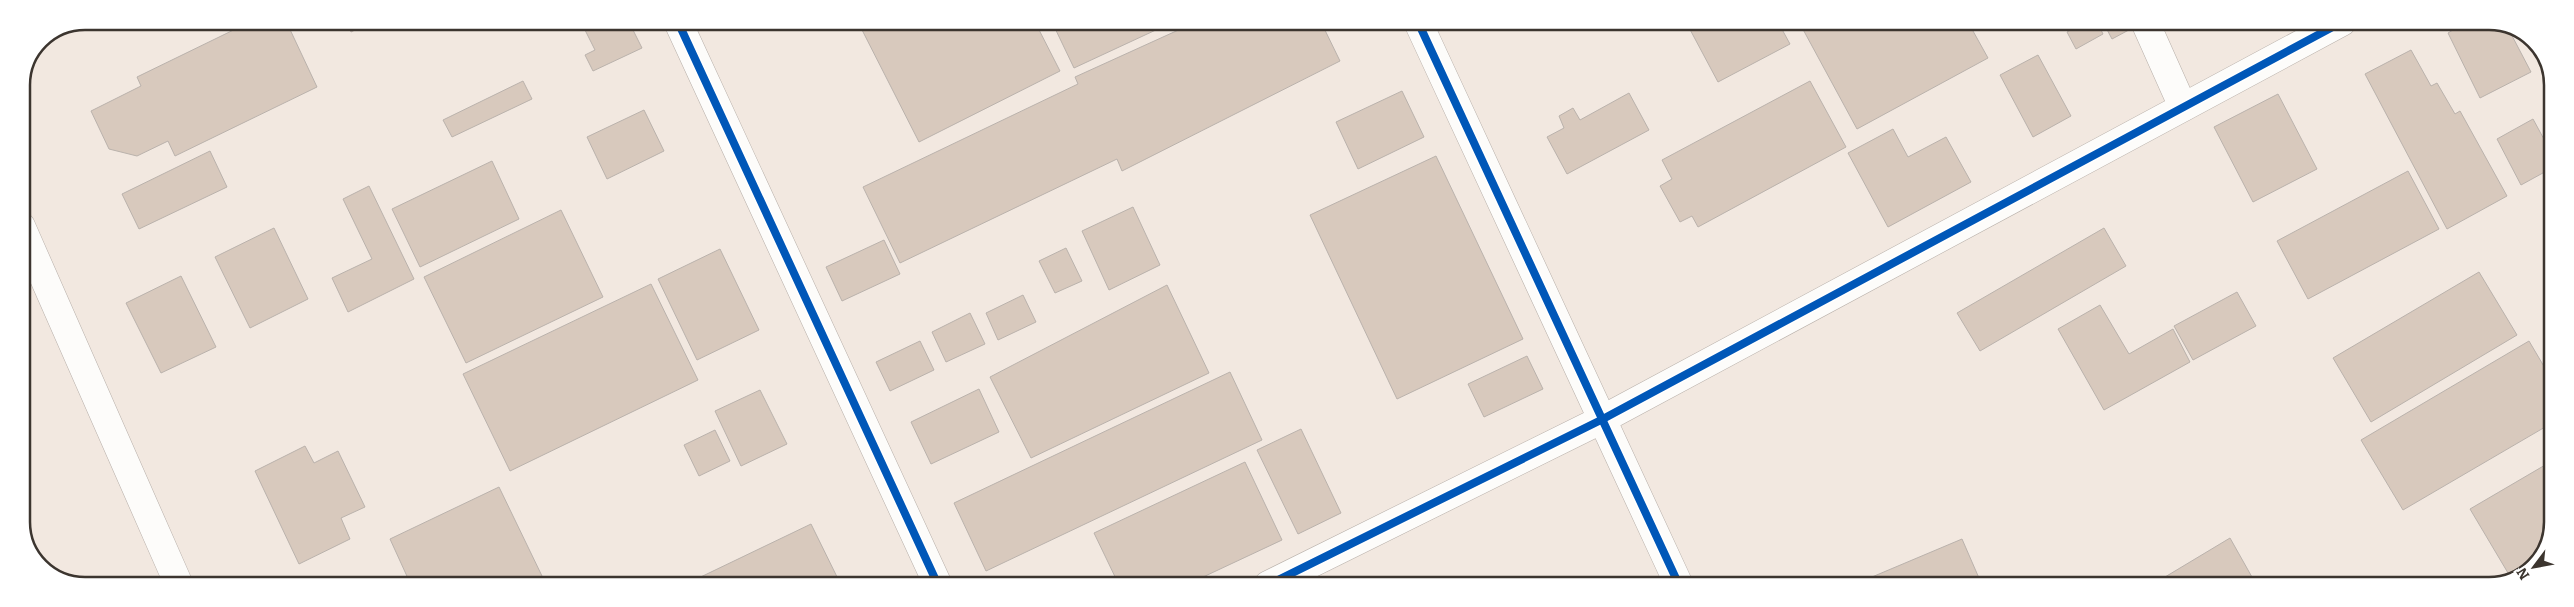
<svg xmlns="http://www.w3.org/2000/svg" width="2574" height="607" font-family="Bitter,serif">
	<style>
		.building { fill: #d8c9bd; stroke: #bab2ac }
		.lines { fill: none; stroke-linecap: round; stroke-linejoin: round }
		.minor-casing { stroke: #b7afa9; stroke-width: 29 }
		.minor { stroke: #fdfcfa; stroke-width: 28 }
		.cycleway-casing { stroke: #fff; stroke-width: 11 }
		.cycleway { stroke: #0057b8; stroke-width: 8 }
		.rim { fill: none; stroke: #3c352f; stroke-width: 2.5 }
	</style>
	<rect width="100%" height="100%" fill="#f2e8e0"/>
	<g class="building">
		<polygon points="252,21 286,21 317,87 175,156 168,141 137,156 109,149 91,111 141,86 137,77"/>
		<polygon points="346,21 373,21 351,32"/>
		<polygon points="581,22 629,22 642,48 593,71 585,55 595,50"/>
		<polygon points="858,22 1035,22 1060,71 919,142"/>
		<polygon points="1052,22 1173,22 1074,68"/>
		<polygon points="1196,22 1321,22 1340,61 1122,171 1117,159 900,263 863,187 1078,84 1075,77"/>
		<polygon points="1686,22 1778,22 1790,44 1718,82"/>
		<polygon points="1799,22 1968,22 1988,58 1857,129"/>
		<polygon points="2049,22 2066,22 2053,30"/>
		<polygon points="2085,22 2097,22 2103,34 2076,49 2067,32"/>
		<polygon points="2103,22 2139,22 2140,24 2112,39"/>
		<polygon points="2450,23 2502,23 2512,28 2509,30 2531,72 2480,98 2448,33 2453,30"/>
		<polygon points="2411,50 2431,86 2437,83 2455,114 2460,111 2507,196 2447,229 2365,74"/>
		<polygon points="2038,55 2071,116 2033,137 2000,75"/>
		<polygon points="523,81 532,99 452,137 443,120"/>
		<polygon points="1810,81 1846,147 1698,227 1692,216 1680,222 1660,186 1672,179 1662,160"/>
		<polygon points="1402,91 1424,137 1358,169 1336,122"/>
		<polygon points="1629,93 1649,130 1567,174 1547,137 1564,128 1559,116 1573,108 1580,120"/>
		<polygon points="2278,94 2317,169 2253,202 2214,127"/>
		<polygon points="644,110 664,151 607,179 587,137"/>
		<polygon points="2533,119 2552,154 2552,168 2521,185 2497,139"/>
		<polygon points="1893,129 1908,157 1946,137 1971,182 1888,227 1848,153"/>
		<polygon points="210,151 227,187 139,229 122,194"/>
		<polygon points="1436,156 1523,339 1397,399 1310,215"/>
		<polygon points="492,161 519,219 420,267 392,209"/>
		<polygon points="2408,171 2439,229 2308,299 2277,241"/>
		<polygon points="369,186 414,279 348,312 332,278 372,259 343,199"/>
		<polygon points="1133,207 1160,265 1109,290 1082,231"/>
		<polygon points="561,210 603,297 466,363 424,277"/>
		<polygon points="274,228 308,299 250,328 215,257"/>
		<polygon points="2104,228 2126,266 1980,351 1957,313"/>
		<polygon points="884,240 900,274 842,301 826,267"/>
		<polygon points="1066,248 1082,281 1055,293 1039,261"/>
		<polygon points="720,249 759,330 697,360 658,279"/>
		<polygon points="2479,272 2517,335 2371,422 2333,358"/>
		<polygon points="181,276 216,347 161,373 126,303"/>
		<polygon points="651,284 698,380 510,471 463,374"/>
		<polygon points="1167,285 1209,373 1031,458 990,377"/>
		<polygon points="2237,292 2256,326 2193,360 2174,326"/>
		<polygon points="1023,295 1036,322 998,340 986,313"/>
		<polygon points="2100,305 2129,354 2173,329 2190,362 2104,410 2058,329"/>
		<polygon points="970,313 985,344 946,362 932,332"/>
		<polygon points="920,341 934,370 890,391 876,362"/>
		<polygon points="2529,341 2552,380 2552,423 2403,510 2361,440"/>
		<polygon points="1527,356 1543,389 1484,417 1468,384"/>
		<polygon points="1230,372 1262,440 986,571 954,503"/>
		<polygon points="979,389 999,432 931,464 911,422"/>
		<polygon points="760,390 787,444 741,466 715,411"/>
		<polygon points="1301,429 1341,513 1298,534 1257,450"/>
		<polygon points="715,430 730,461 699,476 684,445"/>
		<polygon points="305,446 314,463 338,451 365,507 341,518 350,539 299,564 255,471"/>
		<polygon points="2552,461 2551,535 2533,566 2511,578 2470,509"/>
		<polygon points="1245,462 1282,540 1186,585 1119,585 1094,533"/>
		<polygon points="499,487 542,576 524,585 411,585 390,539"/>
		<polygon points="811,524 841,585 684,585"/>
		<polygon points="2230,538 2257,586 2150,586"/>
		<polygon points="1962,539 1982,585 1853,585"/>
	</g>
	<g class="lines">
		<g class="minor-casing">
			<g id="minor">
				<polyline points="678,22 938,585"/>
				<polyline points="1418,22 1679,585"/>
				<polyline points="2145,22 2183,107"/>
				<polyline points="21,226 179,585"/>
				<polyline points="1268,585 1601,420 2342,22"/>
			</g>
		</g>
		<use href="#minor" class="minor"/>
		<g class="cycleway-casing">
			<g id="cycleway">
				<polyline points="678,22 938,585"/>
				<polyline points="1418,22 1679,585"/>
				<polyline points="1268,585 1601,420 2342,22"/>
			</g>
		</g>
		<use href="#cycleway" class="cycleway"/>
	</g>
	<path d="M0 0H2574V607H0ZM85 30H2489A55 55 0 0 1 2544 85V522A55 55 0 0 1 2489 577H85A55 55 0 0 1 30 522V85A55 55 0 0 1 85 30Z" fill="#fff" fill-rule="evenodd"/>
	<path class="rim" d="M85 30H2489A55 55 0 0 1 2544 85V522A55 55 0 0 1 2489 577H85A55 55 0 0 1 30 522V85A55 55 0 0 1 85 30Z"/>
	<g transform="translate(2534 567) rotate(238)" stroke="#ffffff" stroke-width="4" paint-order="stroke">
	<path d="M0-4L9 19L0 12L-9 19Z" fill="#3c352f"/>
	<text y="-8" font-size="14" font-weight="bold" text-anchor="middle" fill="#3c352f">N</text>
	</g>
</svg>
